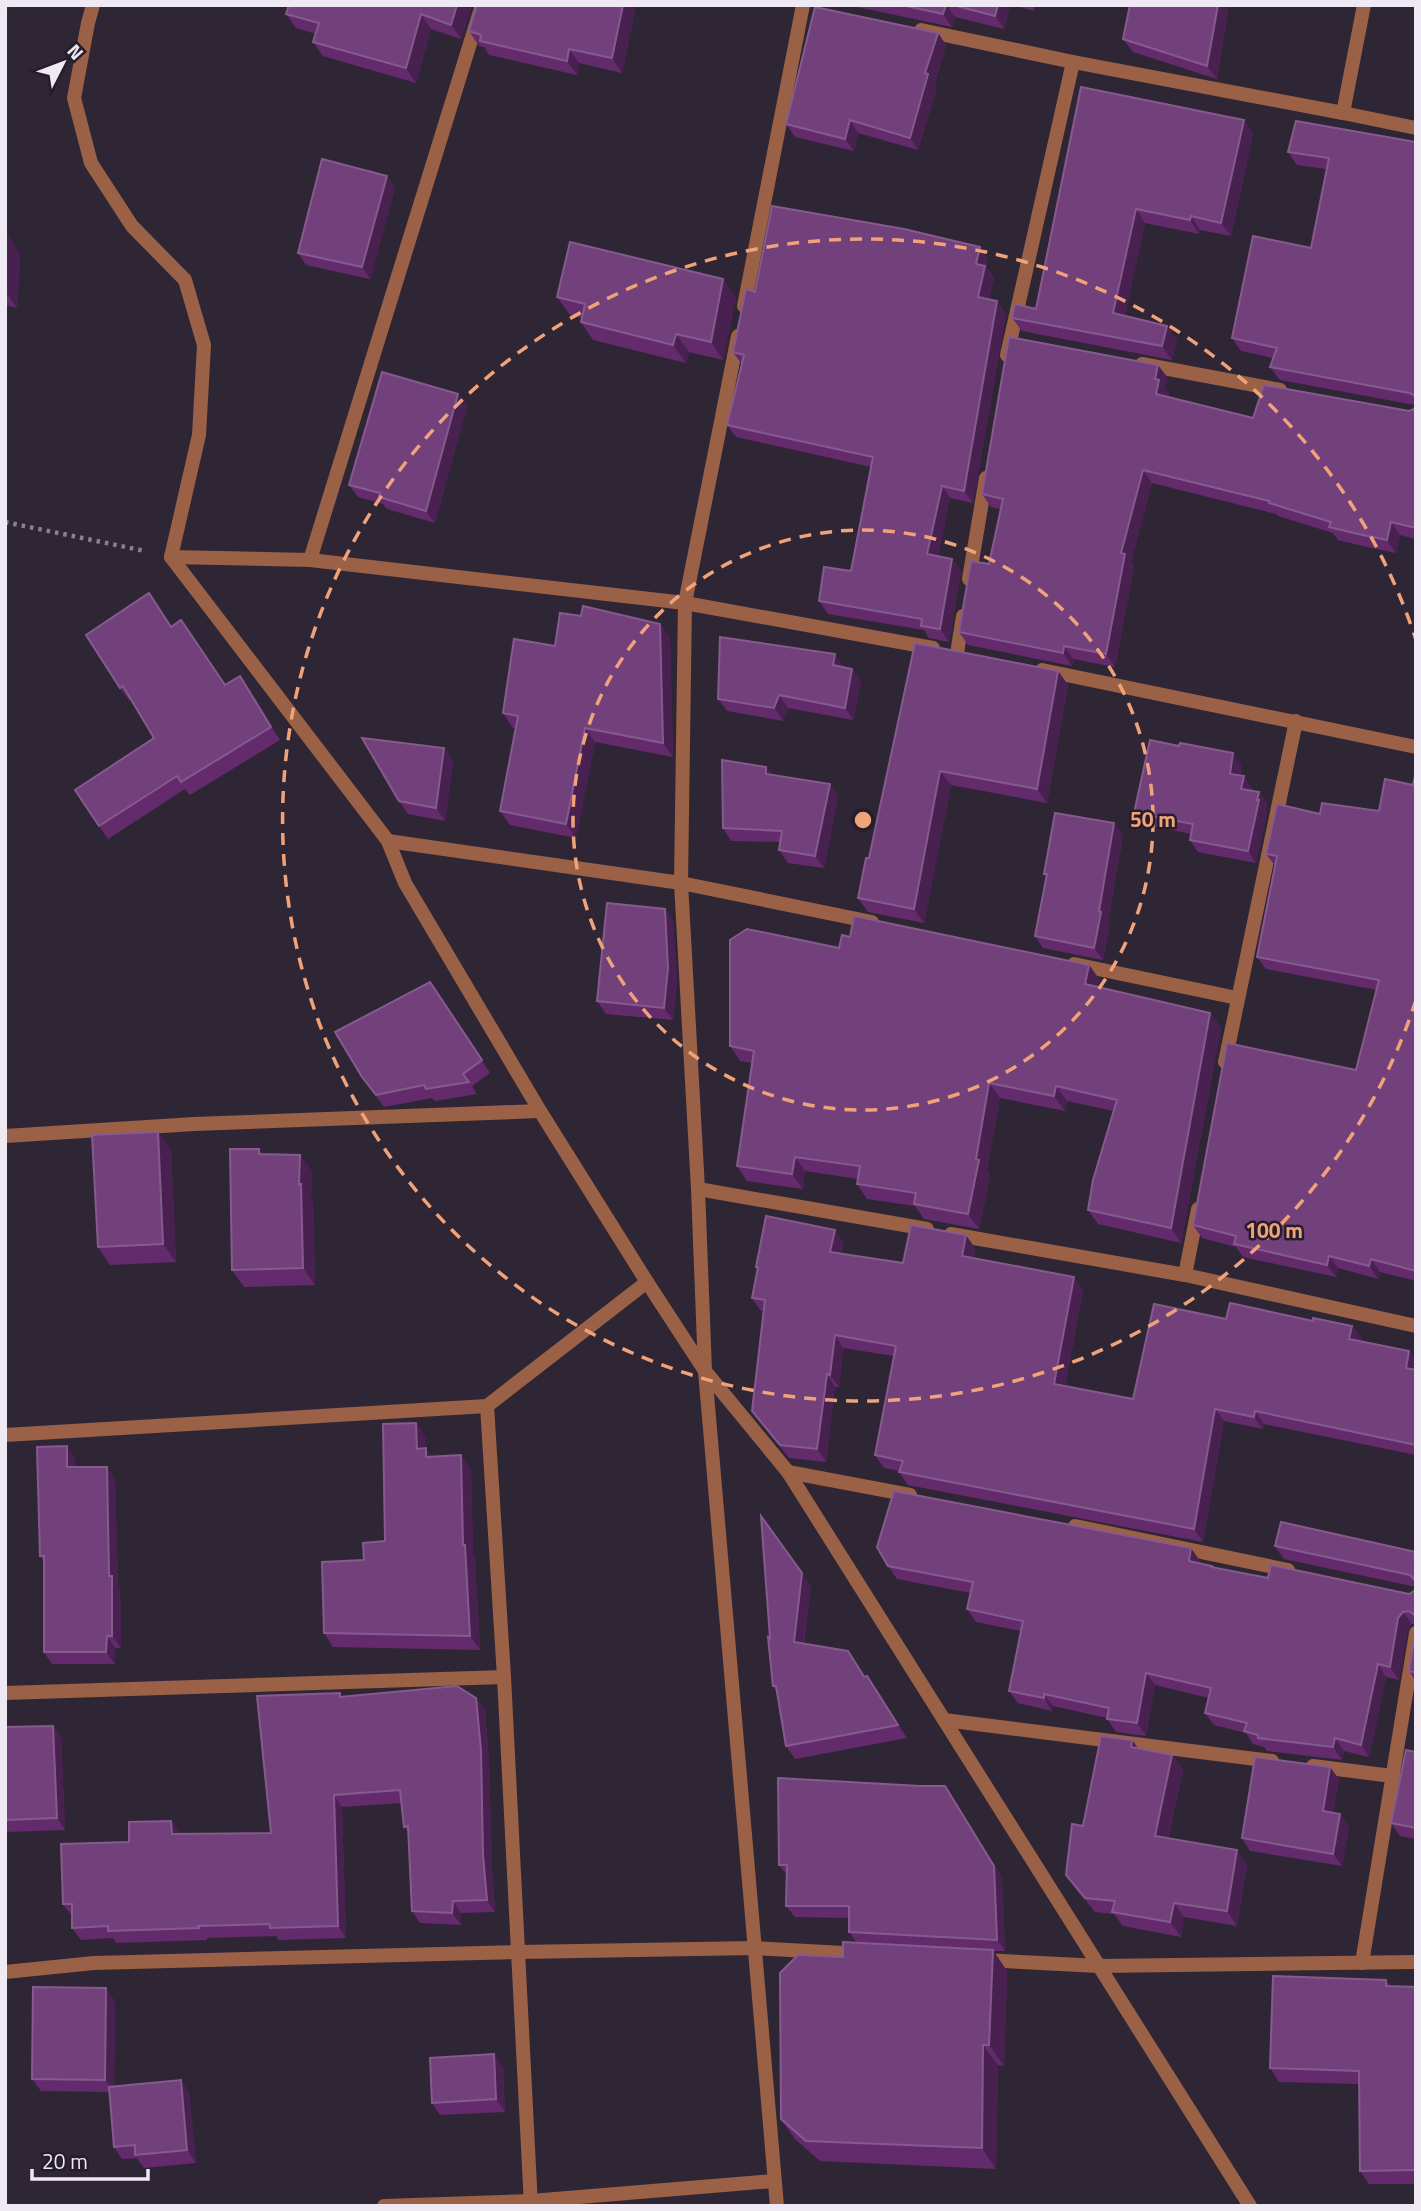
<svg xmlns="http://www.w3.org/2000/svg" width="1421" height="2211" font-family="'Titillium Web',sans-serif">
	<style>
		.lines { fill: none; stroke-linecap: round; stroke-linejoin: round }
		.path { stroke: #89818e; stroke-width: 4.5; stroke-dasharray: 3.5 5; stroke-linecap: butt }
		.minor { stroke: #9a6146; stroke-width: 14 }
		.wall { fill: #642b6c }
		.shaded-wall { fill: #482150 }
		.building { fill: #72407b; stroke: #865a8e; stroke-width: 2 }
		.ring { fill: none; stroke: #f0a279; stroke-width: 3.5; stroke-dasharray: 12 9 }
		.centre { fill: #f0a279; stroke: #251d2b; stroke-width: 3.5 }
		.ring-label { font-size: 21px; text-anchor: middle; font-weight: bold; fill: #f0a279; stroke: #251d2b; stroke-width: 5; stroke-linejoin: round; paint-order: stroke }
	</style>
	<rect width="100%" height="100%" fill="#2f2635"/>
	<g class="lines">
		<polyline class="path" points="5,522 145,551"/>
		<g class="minor">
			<polyline points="93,5 88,23 74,98 91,163 132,226 185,280 204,345 199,435 171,557"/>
			<polyline points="1364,5 1343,113 1416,128"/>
			<polyline points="921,30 1073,62 1343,113"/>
			<polyline points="744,306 803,5"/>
			<polyline points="738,336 685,603 681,883 698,1189 705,1371 777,2206"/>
			<polyline points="1007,355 1073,62"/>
			<polyline points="1142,364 1280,390"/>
			<polyline points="171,557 388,841 405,883 540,1111 647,1282 705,1371 788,1472 1250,2206"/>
			<polyline points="171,557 310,560 685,603 933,648"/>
			<polyline points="310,560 482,5"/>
			<polyline points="969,579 986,478"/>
			<polyline points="957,653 963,616"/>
			<polyline points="1042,670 1416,747"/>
			<polyline points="388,841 681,883 872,922"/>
			<polyline points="1074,964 1237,998"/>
			<polyline points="1225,1062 1296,721"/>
			<polyline points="5,1136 194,1124 540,1111"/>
			<polyline points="698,1189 927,1229"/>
			<polyline points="951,1234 1185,1275 1416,1326"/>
			<polyline points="1185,1275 1198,1209"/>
			<polyline points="487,1406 504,1677 531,2206"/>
			<polyline points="5,1435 487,1406 647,1282"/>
			<polyline points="788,1472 910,1495"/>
			<polyline points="1075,1526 1288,1570"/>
			<polyline points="5,1693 504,1677"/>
			<polyline points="944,1720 1272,1761"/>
			<polyline points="1313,1766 1392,1776"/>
			<polyline points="982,1960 1099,1966 1416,1962"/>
			<polyline points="1362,1963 1416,1633"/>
			<polyline points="5,1972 94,1963 519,1952 755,1948 861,1954"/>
			<polyline points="384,2206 531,2201 774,2181"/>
		</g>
	</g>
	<g class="wall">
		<polygon points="472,5 461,39 431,29 416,83 323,56 313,42 316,34 296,28 286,14"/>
		<polygon points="636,5 622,73 579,63 577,75 489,55 484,47 479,46 469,31"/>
		<polygon points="848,5 1010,5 1004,29 955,17 952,27"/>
		<polygon points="1012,5 1035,5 1034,11"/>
		<polygon points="1229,5 1217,79 1133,52 1123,39"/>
		<polygon points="938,33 946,45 935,83 937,87 918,150 858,133 854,151 795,137 786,124"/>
		<polygon points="1081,87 1244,120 1253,134 1231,236 1200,230 1199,234 1145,223 1125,315 1167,326 1177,340 1172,360 1022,331 1012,318 1036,309"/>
		<polygon points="1416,142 1416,539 1400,535 1396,553 1367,547 1338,540 1333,533 1278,516 1276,514 1152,483 1131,562 1134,567 1115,667 1073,659 1072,666 968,645 959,632 989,564 1000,509 991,507 982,494 1168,378 1165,388 1169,393 1168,397 1253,418 1409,411 1414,409 1415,405 1280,380 1270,367 1273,358 1241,351 1232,338 1311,248 1326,169 1297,165 1288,152"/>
		<polygon points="395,188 370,279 306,265 298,253"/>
		<polygon points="5,231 20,254 17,308 5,305"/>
		<polygon points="980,247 988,260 986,267 994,278 989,299 997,301 1006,314 973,503 950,498 938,556 952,559 961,571 949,642 929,638 924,630 828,614 819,601 851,571 871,467 736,437 727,425 742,365 733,352 755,292"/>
		<polygon points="557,297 736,297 723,360 689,352 686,363 593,340 581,322 582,318 570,315"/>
		<polygon points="458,394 467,406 435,523 387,509 383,504 358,497 349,485"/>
		<polygon points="149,593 171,626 225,685 240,676 280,740 190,795 185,789 108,839 99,826 154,738 131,699 129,700 120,688"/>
		<polygon points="581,616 660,624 670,638 673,757 595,742 576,838 510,825 500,811 516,728 513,728 503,713 555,646"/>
		<polygon points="915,643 1058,671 1068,685 1047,803 951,785 924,923 868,912 858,898 869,858"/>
		<polygon points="843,666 843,667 852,669 861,681 853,720 788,708 783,721 727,711 718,699"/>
		<polygon points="444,748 453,761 445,821 408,814 399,801"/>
		<polygon points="1233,753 1241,765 1240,776 1244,776 1252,788 1251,791 1259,792 1267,804 1265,810 1267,812 1256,863 1198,852 1190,840 1191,834 1142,824 1134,813"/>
		<polygon points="766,767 772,775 830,784 838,796 824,868 788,863 779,850 780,842 731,841 723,828"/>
		<polygon points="1416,771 1416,1281 1380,1272 1378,1279 1338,1268 1336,1277 1243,1257 1236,1247 1202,1238 1193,1225 1356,1070 1377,990 1266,969 1257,957 1275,866 1266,854 1320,814 1379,811 1413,785"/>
		<polygon points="1123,835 1108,922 1110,924 1103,960 1043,948 1035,936 1046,877 1044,874"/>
		<polygon points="665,909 673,921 677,981 673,1020 606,1014 597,1001"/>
		<polygon points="850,937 1089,965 1099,979 1098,987 1210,1013 1221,1028 1181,1243 1098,1224 1088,1210 1113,1111 1067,1101 1065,1111 1000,1098 987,1170 990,1175 979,1229 924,1219 915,1206 867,1199 857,1184 858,1179 805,1171 803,1189 747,1181 737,1166 752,1063 740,1061 730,1046 839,948"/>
		<polygon points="439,995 490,1073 472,1086 477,1094 435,1101 432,1098 384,1107 362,1077"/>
		<polygon points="259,1149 262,1154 300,1155 312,1172 311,1199 313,1201 315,1285 244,1287 232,1270"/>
		<polygon points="171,1150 176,1262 110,1265 98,1247"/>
		<polygon points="844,1243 841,1254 903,1263 975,1248 973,1258 1074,1277 1083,1290 1065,1386 1133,1399 1226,1319 1313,1321 1352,1326 1361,1338 1360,1341 1416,1360 1416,1455 1264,1424 1263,1429 1224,1421 1203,1542 908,1485 899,1472 900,1471 884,1468 875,1455 894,1356 843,1348 839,1387 835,1387 826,1462 789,1458 752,1411 763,1311 761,1311 752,1298 758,1269 756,1267"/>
		<polygon points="426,1437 426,1449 431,1456 461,1455 471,1470 473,1557 475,1559 480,1650 333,1647 324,1633 364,1560 385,1541"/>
		<polygon points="75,1458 75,1467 107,1467 115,1480 118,1585 120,1588 121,1648 115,1648 115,1664 52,1664 44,1652 44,1561 40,1556"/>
		<polygon points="1275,1546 1416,1552 1416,1587 1284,1559"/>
		<polygon points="1200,1561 1199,1563 1213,1568 1268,1578 1409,1594 1414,1591 1416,1587 1416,1624 1412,1624 1407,1631 1399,1680 1386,1677 1369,1757 1344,1751 1342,1760 1267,1751 1264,1747 1253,1744 1246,1733 1214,1725 1205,1713 1209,1698 1155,1685 1146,1736 1116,1732 1107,1719 1107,1718 1053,1706 1052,1711 1018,1703 1009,1691 1021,1631 976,1622 967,1609 971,1593 897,1579 888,1566"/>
		<polygon points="811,1586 804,1643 857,1663 865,1676 867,1676 876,1688 907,1738 795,1759 786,1746 777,1692 773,1686 770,1638"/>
		<polygon points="1416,1627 1416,1682 1409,1671"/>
		<polygon points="343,1697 476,1698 485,1710 489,1762 492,1867 495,1912 461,1913 461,1925 420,1923 412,1911 408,1832 404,1827 402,1803 342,1807 346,1938 278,1940 276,1936 207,1938 207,1940 116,1943 113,1938 81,1940 72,1928 72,1916 63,1904 129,1842 171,1821 180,1834 271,1833"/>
		<polygon points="53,1726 61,1737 65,1830 5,1832 5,1727"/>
		<polygon points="1132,1740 1138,1749 1172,1755 1183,1770 1168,1839 1237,1850 1247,1865 1237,1926 1184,1917 1181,1937 1123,1926 1114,1914 1095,1912 1077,1890 1066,1875 1083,1826"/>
		<polygon points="1416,1752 1416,1839 1400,1836 1391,1823"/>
		<polygon points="1339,1779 1333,1813 1349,1826 1342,1866 1250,1851 1242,1838"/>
		<polygon points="920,1786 945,1786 1002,1878 1005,1951 993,1951 1007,1971 1004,2066 998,2065 996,2169 820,2161 795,2139 781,2119 843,1957 857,1943 849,1932 849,1918 795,1917 786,1906 787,1875 779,1865"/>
		<polygon points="1386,1980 1390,1986 1416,1987 1416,2184 1369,2184 1360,2171 1359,2084 1279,2082 1270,2068"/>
		<polygon points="115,2001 114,2086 189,2092 196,2163 144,2168 137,2158 122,2159 114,2147 109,2092 41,2091 32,2079"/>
		<polygon points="503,2067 505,2112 440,2115 432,2103"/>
	</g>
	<g class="shaded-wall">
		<polygon points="5,5 10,5 5,19"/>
		<polygon points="457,5 472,5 461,39 451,25"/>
		<polygon points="623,5 636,5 622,73 612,58"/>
		<polygon points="946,5 947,5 955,17 952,27 943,14"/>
		<polygon points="998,5 1010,5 1004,29 995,16"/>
		<polygon points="1218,5 1229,5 1217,79 1207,66"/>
		<polygon points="421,14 431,29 416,83 406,68"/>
		<polygon points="938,33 946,45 935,83 937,87 918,150 910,138 925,73"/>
		<polygon points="569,49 579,63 577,75 567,61"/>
		<polygon points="850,120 858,133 854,151 845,139"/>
		<polygon points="1244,120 1253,134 1231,236 1221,223"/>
		<polygon points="387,176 395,188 370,279 362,267"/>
		<polygon points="1136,209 1145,223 1123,326 1113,313"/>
		<polygon points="1191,216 1200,230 1199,234 1190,220"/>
		<polygon points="5,231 20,254 17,308 5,291"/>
		<polygon points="980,247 988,260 986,267 994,278 986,309 978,297 976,264"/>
		<polygon points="723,279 736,297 723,360 711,342"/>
		<polygon points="997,301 1006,314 973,503 964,491"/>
		<polygon points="1167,326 1177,340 1172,360 1162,346"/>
		<polygon points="676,334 689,352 686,363 673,345"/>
		<polygon points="1158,365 1168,378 1165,388 1169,393 1166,407 1156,394 1155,379"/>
		<polygon points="458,394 467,406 435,523 426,511"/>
		<polygon points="1143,470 1152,483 1131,562 1134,567 1115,667 1106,654 1121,553"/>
		<polygon points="942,486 950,498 936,567 927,554"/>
		<polygon points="1391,522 1400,535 1396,553 1387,540"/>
		<polygon points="952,559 961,571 949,642 940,629"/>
		<polygon points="660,624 670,638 673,757 663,743"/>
		<polygon points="1064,646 1073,659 1072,666 1063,653"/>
		<polygon points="835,654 843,666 842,678 833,665"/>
		<polygon points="852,669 861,681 853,720 845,708"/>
		<polygon points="1058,671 1068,685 1047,803 1037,789"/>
		<polygon points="240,676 249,689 280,740 271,727"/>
		<polygon points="779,695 788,708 783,721 774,708"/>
		<polygon points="585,728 595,742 576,838 566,824"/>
		<polygon points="444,748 453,761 445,821 436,808"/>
		<polygon points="1233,753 1241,765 1238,785 1230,774"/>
		<polygon points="766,767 775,779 766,774"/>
		<polygon points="940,771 951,785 924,923 914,909"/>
		<polygon points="1244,776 1252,788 1249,801 1241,789"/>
		<polygon points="830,784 838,796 824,868 815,856"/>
		<polygon points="1259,792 1267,804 1265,810 1267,812 1256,863 1248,851"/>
		<polygon points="1114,823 1123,835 1108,922 1110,924 1103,960 1094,948"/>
		<polygon points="665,909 673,921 677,981 673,1020 664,1008"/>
		<polygon points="1089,965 1099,979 1095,999 1085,984"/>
		<polygon points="1210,1013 1221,1028 1181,1243 1171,1228"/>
		<polygon points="989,1083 1000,1098 987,1170 990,1175 979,1229 968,1214 976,1159"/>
		<polygon points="1056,1086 1067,1101 1065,1111 1054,1096"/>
		<polygon points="158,1132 171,1150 176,1262 163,1244"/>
		<polygon points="300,1155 312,1172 311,1199 313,1201 315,1285 303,1268 299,1184"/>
		<polygon points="795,1157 805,1171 803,1189 792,1174"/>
		<polygon points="835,1230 844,1243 839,1265 830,1252"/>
		<polygon points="966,1235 975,1248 971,1268 962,1256"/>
		<polygon points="1329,1256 1338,1268 1336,1277 1327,1265"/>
		<polygon points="1371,1259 1380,1272 1378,1279 1369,1266"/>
		<polygon points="1074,1277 1083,1290 1063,1396 1054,1384"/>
		<polygon points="1352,1326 1361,1338 1358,1351 1349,1339"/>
		<polygon points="835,1335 843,1348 839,1387 830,1375"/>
		<polygon points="1409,1351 1416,1360 1416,1375 1406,1368"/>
		<polygon points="827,1374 835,1387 826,1462 817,1449"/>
		<polygon points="1215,1409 1224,1421 1203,1542 1194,1529"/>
		<polygon points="1255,1411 1264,1424 1263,1429 1254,1417"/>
		<polygon points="416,1423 426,1437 426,1449 436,1463 417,1449"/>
		<polygon points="67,1446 75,1458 76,1480 67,1467"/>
		<polygon points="461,1455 471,1470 473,1557 475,1559 480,1650 470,1636 463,1545"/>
		<polygon points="107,1467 115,1480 118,1585 120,1588 121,1648 112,1636"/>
		<polygon points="1191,1548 1200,1561 1198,1574 1189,1561"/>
		<polygon points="802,1573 811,1586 802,1654 794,1642"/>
		<polygon points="1403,1612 1412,1624 1407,1631 1399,1680 1390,1667 1398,1618"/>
		<polygon points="107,1636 115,1648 115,1664 106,1652"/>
		<polygon points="1378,1664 1386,1677 1369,1757 1361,1745"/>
		<polygon points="1146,1673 1155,1685 1146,1736 1137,1723"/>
		<polygon points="867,1676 876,1688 907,1738 898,1725"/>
		<polygon points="1044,1694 1053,1706 1052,1711 1044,1698"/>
		<polygon points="476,1698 485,1710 489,1762 492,1867 495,1912 487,1900 483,1855"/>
		<polygon points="53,1726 61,1737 65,1830 57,1818"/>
		<polygon points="1335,1738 1344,1751 1342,1760 1333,1747"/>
		<polygon points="1132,1740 1142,1754 1131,1747"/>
		<polygon points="1172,1755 1183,1770 1165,1851 1155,1836"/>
		<polygon points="1330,1767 1339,1779 1331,1823 1323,1811"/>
		<polygon points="945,1786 1002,1878 1005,1951 997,1940"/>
		<polygon points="334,1795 342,1807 346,1938 338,1926"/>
		<polygon points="1340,1814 1349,1826 1342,1866 1333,1854"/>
		<polygon points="171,1821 180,1832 180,1846 172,1834"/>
		<polygon points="1237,1850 1247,1865 1237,1926 1227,1911"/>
		<polygon points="453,1901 461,1913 461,1925 452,1913"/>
		<polygon points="1174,1903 1184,1917 1181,1937 1170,1922"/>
		<polygon points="993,1950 1007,1971 1004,2066 989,2045"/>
		<polygon points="106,1988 115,2001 114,2092 105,2080"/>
		<polygon points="983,2045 998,2065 996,2169 982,2148"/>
		<polygon points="494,2054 503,2067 505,2112 496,2099"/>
		<polygon points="181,2080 189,2092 196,2163 187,2150"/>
	</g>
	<g class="building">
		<polygon points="289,5 457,5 451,25 421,14 406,68 313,42 319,23 286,14"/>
		<polygon points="477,5 623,5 612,58 569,49 567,61 480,41 481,35 469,31"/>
		<polygon points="902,5 946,5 943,14"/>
		<polygon points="953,5 998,5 995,16"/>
		<polygon points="1130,5 1218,5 1207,66 1123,39"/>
		<polygon points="815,7 938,33 925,73 928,74 910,138 850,120 845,139 786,124"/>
		<polygon points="1081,87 1244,120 1221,223 1191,216 1190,220 1136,209 1113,313 1167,326 1162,346 1012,318 1015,304 1036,309"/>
		<polygon points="1296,121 1416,142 1416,401 1414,395 1409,393 1270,367 1277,348 1232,338 1253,236 1311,248 1329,158 1288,152"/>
		<polygon points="322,159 387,176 362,267 298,253"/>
		<polygon points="772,206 904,229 980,247 976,264 985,266 978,297 997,301 964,491 942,486 927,554 952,559 940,629 921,626 922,619 819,601 824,567 851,571 873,457 727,425 744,355 733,352 746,289 755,292"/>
		<polygon points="570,242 723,279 711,342 676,334 673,345 581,322 585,304 557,297"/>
		<polygon points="1009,337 1158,365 1155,379 1159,380 1156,394 1253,418 1264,385 1409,411 1414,409 1416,404 1416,528 1391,522 1387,540 1358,534 1329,527 1331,522 1269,503 1269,501 1143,470 1121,553 1125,554 1106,654 1064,646 1063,653 959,632 971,561 989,564 1003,499 982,494"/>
		<polygon points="382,372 458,394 426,511 379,497 380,493 349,485"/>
		<polygon points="149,593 171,627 181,620 225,685 240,676 271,727 181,782 177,776 99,826 75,790 154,738 123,686 120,688 86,635"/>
		<polygon points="583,606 660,624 663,743 585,728 566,824 500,811 518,716 503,713 514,639 555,646 560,613 581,616"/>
		<polygon points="720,637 835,654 833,665 852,669 845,708 779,695 774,708 718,699"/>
		<polygon points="915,643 1058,671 1037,789 940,771 914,909 858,898 866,858 869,858"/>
		<polygon points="362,738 444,748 436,808 399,801"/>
		<polygon points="1150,740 1179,746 1180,743 1233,753 1230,774 1244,776 1241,789 1259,792 1257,800 1259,800 1248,851 1190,840 1193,824 1134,813"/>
		<polygon points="722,760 766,767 766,774 830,784 815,856 779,850 782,831 723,828"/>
		<polygon points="1416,771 1416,1271 1371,1259 1369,1266 1329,1256 1327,1265 1234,1244 1236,1236 1193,1225 1227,1043 1356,1070 1379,980 1257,957 1277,856 1266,854 1277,804 1320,814 1322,803 1379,811 1385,779 1413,785"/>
		<polygon points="1055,813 1114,823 1099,911 1101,912 1094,948 1035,936 1047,874 1044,874"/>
		<polygon points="607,903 665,909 668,968 664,1008 597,1001"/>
		<polygon points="854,916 1089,965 1085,984 1210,1013 1171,1228 1088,1210 1093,1180 1117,1100 1056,1086 1054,1096 989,1083 976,1159 979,1160 968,1214 914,1204 916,1193 857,1184 860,1166 795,1157 792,1174 737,1166 754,1051 730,1046 730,940 747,929 839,948 842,935 850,937"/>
		<polygon points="430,982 482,1060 463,1074 469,1082 426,1089 424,1085 376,1095 362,1077 335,1032"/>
		<polygon points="158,1132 163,1244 98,1247 92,1135"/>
		<polygon points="230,1149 259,1149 259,1154 300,1155 299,1184 301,1184 303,1268 232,1270"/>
		<polygon points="766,1216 835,1230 830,1252 903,1263 911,1225 966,1235 962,1256 1074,1277 1054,1384 1133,1399 1154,1304 1226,1319 1230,1303 1313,1321 1313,1318 1352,1326 1349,1339 1409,1351 1406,1368 1416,1370 1416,1445 1255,1411 1254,1417 1215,1409 1194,1529 899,1472 903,1461 875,1455 896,1346 835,1335 830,1375 827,1374 817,1449 780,1445 752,1411 765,1300 752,1298 758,1267 756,1267"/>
		<polygon points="416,1423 417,1449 426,1448 426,1457 461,1455 463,1545 465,1545 470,1636 324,1633 322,1562 364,1560 363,1543 385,1541 383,1424"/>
		<polygon points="67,1446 67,1467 107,1467 109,1576 112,1576 112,1636 107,1636 106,1652 44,1652 44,1556 40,1556 37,1447"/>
		<polygon points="894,1491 1191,1548 1189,1561 1212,1566 1211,1567 1268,1578 1271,1565 1409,1594 1414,1591 1416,1587 1416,1616 1409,1611 1403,1612 1398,1618 1390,1667 1378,1664 1361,1745 1335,1738 1333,1747 1258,1738 1258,1735 1244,1731 1247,1723 1205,1713 1211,1688 1146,1673 1137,1723 1107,1719 1109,1708 1044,1694 1044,1698 1009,1691 1023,1621 967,1609 973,1582 888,1566 877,1547"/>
		<polygon points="761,1516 802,1573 794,1642 848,1651 864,1677 867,1676 898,1725 786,1746 776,1686 773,1686 768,1637 770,1638"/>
		<polygon points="1281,1522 1416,1552 1416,1581 1410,1575 1275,1546"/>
		<polygon points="1416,1627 1416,1673 1409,1671"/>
		<polygon points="457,1686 476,1698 481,1750 483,1855 487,1900 453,1901 452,1913 412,1911 408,1826 404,1827 400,1790 334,1795 338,1926 270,1928 270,1924 198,1926 199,1928 108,1931 108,1926 72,1928 72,1904 63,1904 61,1844 129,1842 129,1822 171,1821 172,1834 271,1833 257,1696 340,1693 340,1697"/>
		<polygon points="53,1726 57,1818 5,1820 5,1727"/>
		<polygon points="1101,1736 1132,1740 1131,1747 1172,1755 1155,1836 1237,1850 1227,1911 1174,1903 1170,1922 1112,1912 1115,1901 1085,1898 1066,1875 1072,1824 1083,1826"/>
		<polygon points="1406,1750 1416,1752 1416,1828 1391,1823"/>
		<polygon points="1255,1757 1330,1767 1323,1811 1340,1814 1333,1854 1242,1838"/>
		<polygon points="778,1778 920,1786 945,1786 994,1866 997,1940 849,1932 849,1906 786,1906 787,1865 779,1865"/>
		<polygon points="843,1942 993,1950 989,2045 983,2045 982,2148 806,2141 781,2119 780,1973 798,1955 843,1957"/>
		<polygon points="1273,1976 1386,1980 1386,1986 1416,1987 1416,2170 1360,2171 1359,2071 1270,2068"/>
		<polygon points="33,1987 106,1988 105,2080 32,2079"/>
		<polygon points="494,2054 496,2099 432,2103 430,2058"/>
		<polygon points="181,2080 187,2150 135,2155 135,2145 114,2147 109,2087"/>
	</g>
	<g class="ring">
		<circle cx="863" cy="820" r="290"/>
		<path d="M1416 1000A581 581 0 1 1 1416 640"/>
	</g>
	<circle cx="863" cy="820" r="10" class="centre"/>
	<g class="ring-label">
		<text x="1153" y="827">50 m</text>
		<text x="1274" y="1238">100 m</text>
	</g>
	<rect width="1421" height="2211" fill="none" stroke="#efe9f3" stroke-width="14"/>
	<g transform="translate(63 63) rotate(48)" stroke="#251d2b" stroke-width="5" paint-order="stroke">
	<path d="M0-5L12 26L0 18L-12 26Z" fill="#efe9f3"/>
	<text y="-10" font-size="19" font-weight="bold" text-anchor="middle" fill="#efe9f3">N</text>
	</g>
	<path d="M32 2169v10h116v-10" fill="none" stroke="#efe9f3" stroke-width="3.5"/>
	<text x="42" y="2169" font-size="21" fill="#efe9f3" stroke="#251d2b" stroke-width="5" paint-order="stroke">20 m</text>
</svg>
